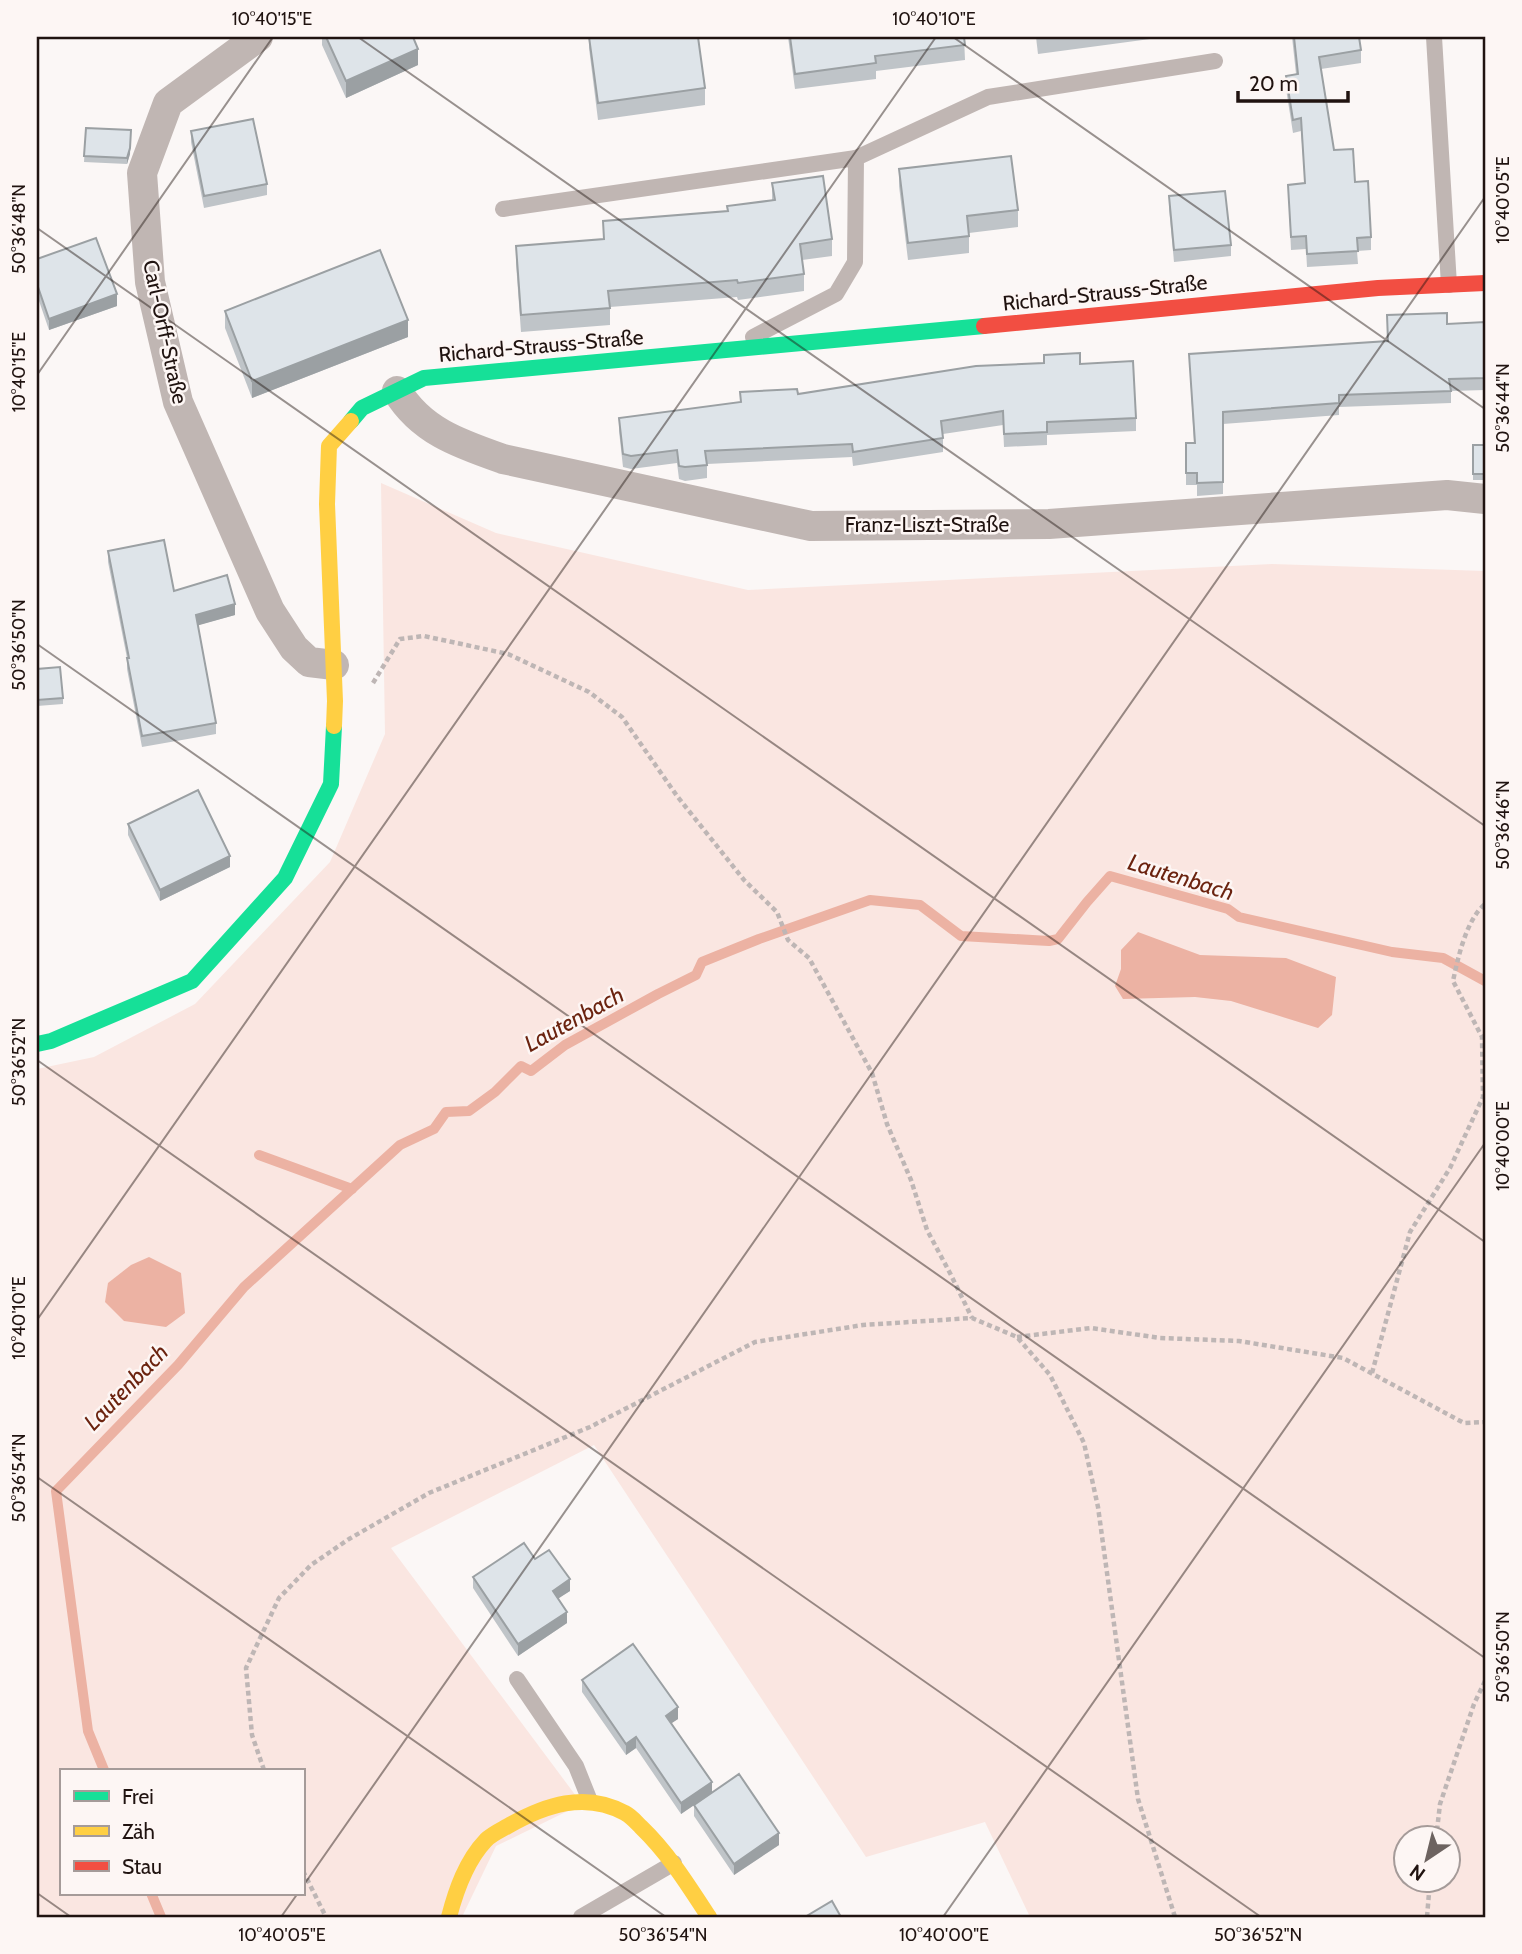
<svg xmlns="http://www.w3.org/2000/svg" width="1522" height="1954" font-family="Cabin,sans-serif">
	<style>
		.green { fill: #fae6e1; fill-rule: evenodd }
		.water { fill: #ecb2a3 }
		.lines { fill: none; stroke-linecap: round; stroke-linejoin: round }
		.stream { stroke: #ecb2a3; stroke-width: 10 }
		.path { stroke: #beb6b5; stroke-width: 4.5; stroke-dasharray: 5 3.5; stroke-linecap: butt }
		.lane { stroke: #c0b6b3; stroke-width: 16 }
		.street { stroke: #c0b6b3; stroke-width: 30 }
		.fast { stroke: #16e098; stroke-width: 16 }
		.slow { stroke: #ffcf43; stroke-width: 16 }
		.jam { stroke: #f24e42; stroke-width: 16 }
		.wall { fill: #bfc4c8 }
		.shaded-wall { fill: #9ba0a3 }
		.building { fill: #dee4e9; stroke: #9ba0a3; stroke-width: 2 }
		.ticks { fill: none; stroke: #201310; stroke-width: 2; stroke-opacity: 0.45 }
		.labels { text-anchor: middle; stroke-width: 5; stroke-linejoin: round; paint-order: stroke }
		.street-label { font-size: 21px; fill: #201310; stroke: #fdf6f4 }
		.water-label { font-size: 23px; font-style: italic; fill: #6b230f; stroke: #fdf6f4 }
		.neatline { fill: none; stroke: #201310; stroke-width: 2.5 }
		.ticks-label { font-size: 18px; text-anchor: middle; fill: #201310 }
	</style>
	<rect width="100%" height="100%" fill="#fbf7f6"/>
	<path class="green" d="M381,483L496,533L748,590L1272,564L1485,571V1917H1030L985,1822L866,1857L594,1445L391,1548L582,1804L496,1846L462,1917H37V1069L94,1057L195,1004L330,862L385,734ZM61,1770H303V1893H61ZM1406,1839H1448V1881H1406Z"/>
	<g class="water">
		<polygon points="1138,932 1200,955 1286,958 1336,977 1332,1015 1318,1028 1231,1001 1195,997 1123,999 1115,986 1121,969 1121,950"/>
		<polygon points="149,1257 181,1273 185,1313 166,1327 124,1321 105,1302 108,1283 131,1265"/>
	</g>
	<g class="lines">
		<g class="stream">
			<polyline points="259,1155 352,1189"/>
			<polyline points="104,1770 88,1731 56,1491 178,1365 244,1287 400,1145 434,1129 446,1112 469,1111 495,1092 521,1066 531,1071 565,1045 658,994 696,975 702,962 759,939 870,900 920,905 961,936 1049,941 1058,939 1087,902 1110,876 1228,909 1239,917 1392,952 1443,958 1485,981"/>
			<polyline points="151,1893 161,1917"/>
		</g>
		<g class="path">
			<polyline points="373,683 400,639 424,636 508,654 589,692 622,717 677,796 744,880 777,912 788,940 809,958 872,1073 887,1124 911,1180 927,1230 951,1275 972,1318"/>
			<polyline points="1017,1337 1091,1328 1160,1338 1239,1341 1343,1358 1464,1423 1485,1422"/>
			<path d="M1372,1373L1410,1232L1450,1168L1483,1097L1482,1037L1453,981C1458,958 1466,920 1485,904"/>
			<polyline points="264,1770 252,1735 246,1668 279,1598 311,1565 349,1539 429,1493 590,1427 755,1342 863,1325 972,1318 1017,1337 1050,1375 1084,1443 1098,1507 1138,1799 1175,1917"/>
			<polyline points="1436,1839 1440,1804 1474,1704 1485,1681"/>
			<polyline points="303,1871 326,1917"/>
			<polyline points="1427,1917 1430,1881"/>
		</g>
		<g class="lane">
			<polyline points="1434,37 1449,285"/>
			<polyline points="503,209 856,158"/>
			<polyline points="753,337 836,294 855,262 856,158 988,97 1215,61"/>
			<polyline points="517,1679 576,1766 590,1801"/>
			<polyline points="581,1917 674,1863"/>
		</g>
		<g class="street">
			<polyline points="258,37 168,103 142,173 150,282 178,402 270,611 294,648 309,662 334,665"/>
			<path d="M397,391C421,431 460,444 503,459L811,526L1049,524L1447,495L1485,499"/>
		</g>
		<g class="fast">
			<polyline points="351,421 362,408 424,378 984,326"/>
			<polyline points="37,1044 51,1041 192,981 285,878 331,784 334,726"/>
		</g>
		<g class="slow">
			<polyline points="334,726 335,701 327,504 329,446 351,421"/>
			<path d="M449,1917C456,1890 466,1861 486,1840C492,1834 501,1830 508,1826C545,1805 585,1791 625,1813C631,1816 636,1822 641,1827C669,1854 688,1885 709,1917"/>
		</g>
		<polyline class="jam" points="984,326 1378,288 1485,283"/>
	</g>
	<g class="wall">
		<polygon points="322,37 417,37 414,38 418,65 346,98 322,45"/>
		<polygon points="589,37 698,37 705,88 705,105 598,120 589,48"/>
		<polygon points="788,37 964,37 965,60 876,71 876,79 795,89"/>
		<polygon points="1036,37 1165,37 1038,54"/>
		<polygon points="1292,37 1359,37 1361,50 1361,63 1321,69 1334,150 1355,182 1371,237 1371,250 1357,251 1358,264 1307,267 1306,249 1291,250 1288,185 1305,183 1301,131 1293,133 1286,89 1286,76 1296,74"/>
		<polygon points="86,128 130,154 127,164 84,162"/>
		<polygon points="191,131 267,184 267,195 204,208 191,142"/>
		<polygon points="899,169 1018,210 1018,227 969,233 969,253 908,260 899,186"/>
		<polygon points="772,183 832,239 832,256 802,260 804,274 804,291 738,300 737,297 610,307 610,325 521,332 516,263 516,246 603,239 603,221 727,211 727,206 772,200"/>
		<polygon points="1169,196 1231,245 1231,256 1174,262 1169,208"/>
		<polygon points="37,259 117,306 49,330 37,295"/>
		<polygon points="225,311 408,337 252,398 225,328"/>
		<polygon points="1485,322 1485,390 1451,391 1451,403 1339,407 1339,415 1223,424 1223,494 1197,496 1197,485 1186,485 1186,443 1194,443 1189,354 1388,341 1447,324"/>
		<polygon points="1080,364 1136,418 1136,431 1047,435 1047,445 1004,447 1003,425 943,434 943,452 853,466 852,457 707,464 707,478 685,481 679,479 677,463 631,469 623,467 619,431 619,418 740,402 740,392 798,394"/>
		<rect x="1473" y="445" width="12" height="35"/>
		<polygon points="108,551 174,591 235,615 198,625 216,723 216,734 142,747 127,669 127,658 108,562"/>
		<polygon points="37,669 63,698 63,704 37,706"/>
		<polygon points="128,824 230,867 160,901 128,835"/>
		<polygon points="535,1559 570,1591 558,1598 567,1623 518,1656 473,1588 473,1577"/>
		<polygon points="582,1680 678,1719 671,1723 712,1793 779,1845 734,1875 694,1816 694,1805 681,1814 636,1748 626,1755 582,1692"/>
	</g>
	<g class="shaded-wall">
		<polygon points="418,49 418,65 346,98 346,81"/>
		<polygon points="131,130 130,154 127,164 127,158"/>
		<polygon points="117,294 117,306 49,330 49,319"/>
		<polygon points="408,320 408,337 252,398 252,381"/>
		<polygon points="235,604 235,615 196,626 196,615"/>
		<polygon points="230,856 230,867 160,901 160,890"/>
		<polygon points="570,1579 570,1591 553,1602 553,1591"/>
		<polygon points="567,1612 567,1623 518,1656 518,1644"/>
		<polygon points="678,1707 678,1719 666,1727 666,1716"/>
		<polygon points="636,1737 636,1748 626,1755 626,1744"/>
		<polygon points="712,1782 712,1793 681,1814 681,1803"/>
		<polygon points="779,1833 779,1845 734,1875 734,1864"/>
	</g>
	<g class="building">
		<polygon points="326,37 413,37 418,49 346,81"/>
		<polygon points="589,37 698,37 705,88 598,103"/>
		<polygon points="790,37 964,37 965,45 875,56 876,63 795,74"/>
		<polygon points="1294,37 1359,37 1361,50 1319,57 1334,150 1353,149 1355,182 1368,181 1371,237 1357,238 1358,251 1307,254 1306,236 1291,237 1288,185 1305,183 1301,118 1293,120 1286,76 1298,74"/>
		<polygon points="253,119 267,184 204,196 191,131"/>
		<polygon points="86,128 131,130 130,148 127,158 84,156"/>
		<polygon points="1011,156 1018,210 967,216 969,236 908,243 899,169"/>
		<polygon points="823,176 832,239 800,244 804,274 738,283 737,280 608,291 610,308 521,315 516,246 604,239 603,221 728,211 727,206 775,200 772,183"/>
		<polygon points="1225,191 1231,245 1174,250 1169,196"/>
		<polygon points="96,238 117,294 49,319 37,284 37,259"/>
		<polygon points="380,250 408,320 252,381 225,311"/>
		<polygon points="1447,313 1447,324 1485,322 1485,378 1449,379 1451,391 1339,395 1339,403 1223,412 1223,482 1197,483 1197,473 1186,473 1186,443 1195,443 1189,354 1388,341 1387,315"/>
		<polygon points="1080,353 1080,364 1133,361 1136,418 1047,422 1047,432 1004,434 1003,411 941,421 943,438 853,452 852,444 705,451 707,465 685,467 679,466 677,450 631,456 623,454 619,418 741,402 740,392 797,389 798,394 976,366 1044,363 1044,355"/>
		<rect x="1473" y="445" width="12" height="29"/>
		<polygon points="164,540 174,591 227,575 235,604 196,615 216,723 142,736 127,658 129,658 108,551"/>
		<polygon points="60,667 63,698 37,700 37,669"/>
		<polygon points="198,790 230,856 160,890 128,824"/>
		<polygon points="524,1543 535,1559 549,1550 570,1579 553,1591 567,1612 518,1644 473,1577"/>
		<polygon points="633,1644 678,1707 666,1716 712,1782 681,1803 636,1737 626,1744 582,1680"/>
		<polygon points="739,1774 779,1833 734,1864 694,1805"/>
		<polygon points="832,1901 841,1917 805,1917"/>
	</g>
	<path class="ticks" d="M358,37L1485,826M953,37L1485,409M37,228L1485,1242M37,375L273,37M37,644L1485,1658M37,1060L1261,1917M37,1320L936,37M37,1477L666,1917M303,1886L1485,197M37,1893L71,1917M281,1917L298,1893M943,1917L1485,1143"/>
	<g class="labels">
		<g class="street-label">
			<text transform="translate(1105 293) rotate(-6)" y="7">Richard-Strauss-Straße</text>
			<text transform="translate(165 332) rotate(78)" y="7">Carl-Orff-Straße</text>
			<text transform="translate(541 346) rotate(-5)" y="7">Richard-Strauss-Straße</text>
			<text x="927" y="532">Franz-Liszt-Straße</text>
		</g>
		<g class="water-label">
			<text transform="translate(1181 877) rotate(17)" y="8">Lautenbach</text>
			<text transform="translate(574 1019) rotate(-29)" y="8">Lautenbach</text>
			<text transform="translate(126 1387) rotate(-46)" y="8">Lautenbach</text>
		</g>
	</g>
	<rect width="1522" height="1954" fill="none" stroke="#fdf6f4" stroke-width="77"/>
	<rect x="60" y="1769" width="245" height="126" fill="#fdf6f4" stroke="#a59b99" stroke-width="2"/>
	<rect x="74" y="1791" width="35" height="10" fill="#16e098" stroke="#a59b99" stroke-width="2"/>
	<text x="122" y="1804" font-size="21" fill="#201310">Frei</text>
	<rect x="74" y="1826" width="35" height="10" fill="#ffcf43" stroke="#a59b99" stroke-width="2"/>
	<text x="122" y="1839" font-size="21" fill="#201310">Zäh</text>
	<rect x="74" y="1861" width="35" height="10" fill="#f24e42" stroke="#a59b99" stroke-width="2"/>
	<text x="122" y="1874" font-size="21" fill="#201310">Stau</text>
	<g transform="translate(1427 1859) rotate(215)"><circle r="33" fill="#fdf6f4" stroke="#a59b99" stroke-width="2"/>
	<path d="M0-5L12 26L0 18L-12 26Z" fill="#6d6360"/>
	<text y="-10" font-size="19" font-weight="bold" text-anchor="middle" fill="#201310">N</text>
	</g>
	<path d="M1238 91v10h110v-10" fill="none" stroke="#201310" stroke-width="3.5"/>
	<text x="1249" y="91" font-size="21" fill="#201310" stroke="#fdf6f4" stroke-width="5" paint-order="stroke">20 m</text>
	<rect x="38" y="38" width="1446" height="1878" class="neatline"/>
	<g class="ticks-label">
		<text x="272" y="25">10°40'15"E</text>
		<text x="934" y="25">10°40'10"E</text>
		<text transform="translate(1503 200) rotate(-90)" y="6">10°40'05"E</text>
		<text transform="translate(19 229) rotate(-90)" y="6">50°36'48"N</text>
		<text transform="translate(19 372) rotate(-90)" y="6">10°40'15"E</text>
		<text transform="translate(1503 408) rotate(-90)" y="6">50°36'44"N</text>
		<text transform="translate(19 645) rotate(-90)" y="6">50°36'50"N</text>
		<text transform="translate(1503 825) rotate(-90)" y="6">50°36'46"N</text>
		<text transform="translate(19 1062) rotate(-90)" y="6">50°36'52"N</text>
		<text transform="translate(1503 1146) rotate(-90)" y="6">10°40'00"E</text>
		<text transform="translate(19 1318) rotate(-90)" y="6">10°40'10"E</text>
		<text transform="translate(19 1478) rotate(-90)" y="6">50°36'54"N</text>
		<text transform="translate(1503 1657) rotate(-90)" y="6">50°36'50"N</text>
		<text x="282" y="1941">10°40'05"E</text>
		<text x="663" y="1941">50°36'54"N</text>
		<text x="944" y="1941">10°40'00"E</text>
		<text x="1258" y="1941">50°36'52"N</text>
	</g>
</svg>
